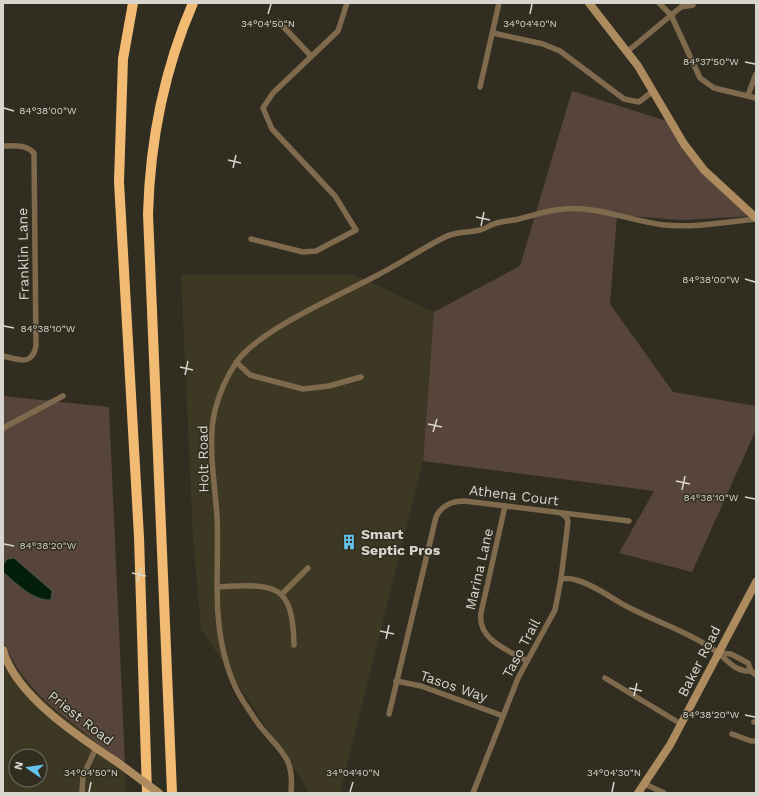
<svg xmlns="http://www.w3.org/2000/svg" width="759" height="796" font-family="'Work Sans',sans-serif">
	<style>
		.built { fill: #3c3823; fill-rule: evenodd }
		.green { fill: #57453b }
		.water { fill: #031e0b; stroke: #435545 }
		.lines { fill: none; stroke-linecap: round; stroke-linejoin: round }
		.street { stroke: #7f6a4e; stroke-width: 5.5 }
		.secondary { stroke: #ad8b5e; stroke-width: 8 }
		.highway { stroke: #f1bb73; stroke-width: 10 }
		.secondary-bridge { stroke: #ad8b5e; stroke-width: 8 }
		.ticks { fill: none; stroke: #d7d5cd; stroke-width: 1.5 }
		.labels { text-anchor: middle; stroke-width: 3; stroke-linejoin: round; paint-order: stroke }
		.street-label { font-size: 14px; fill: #d7d5cd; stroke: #312e21 }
		.poi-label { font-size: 14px; font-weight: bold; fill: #d7d5cd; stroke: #312e21; text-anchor: start }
		.ticks-label { font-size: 10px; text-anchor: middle; fill: #d7d5cd; stroke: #312e21; stroke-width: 3; stroke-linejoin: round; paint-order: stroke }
	</style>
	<rect width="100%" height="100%" fill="#312e21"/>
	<g class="built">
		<polygon points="181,275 355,275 434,312 423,461 340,793 310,793 201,629 193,538"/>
		<path d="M3,641L13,663L31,688L49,704L125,764L126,793H3ZM16,756H40V780H16Z"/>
	</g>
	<g class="green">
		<polygon points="572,91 673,123 705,170 756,216 681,220 617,215 610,304 673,392 756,406 756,430 692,572 619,553 654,491 423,461 434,312 520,266"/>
		<path d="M3,396L109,407L125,764C111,755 97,743 84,732C46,702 24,687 3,641Z"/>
	</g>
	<path class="water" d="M14,558L52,591L51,600C33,601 16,583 3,572V565L7,559Z"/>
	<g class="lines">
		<g class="street">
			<polyline points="659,3 671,15 700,78 714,88 756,98"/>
			<polyline points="279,22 311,56"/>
			<polyline points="493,33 543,44 560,51 624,99 639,102 653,91"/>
			<polyline points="628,51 681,7 693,5"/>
			<polyline points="480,87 499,3"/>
			<polyline points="748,95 756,74"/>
			<path d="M3,146C15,146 25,144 34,153L36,346C32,367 18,359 3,356"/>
			<polyline points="251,239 303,252 316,251 356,230 335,196 272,129 263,108 273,93 338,31 347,3"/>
			<polyline points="236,362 250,375 303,389 329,386 361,377"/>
			<polyline points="3,428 63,396"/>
			<path d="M505,506L481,613C477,640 508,650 527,661"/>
			<path d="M561,579C567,578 571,578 576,580C596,585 613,600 630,608C659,623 692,633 718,653C729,661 735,672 751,671"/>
			<path d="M217,587C273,584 293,581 294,645"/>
			<polyline points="282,594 308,568"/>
			<polyline points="719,653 731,654 748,663 751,671 756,675"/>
			<polyline points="605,678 681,724"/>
			<polyline points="396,681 421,686 503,716"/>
			<path d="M389,714L436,517C441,506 452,501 464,501L629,521"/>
			<polyline points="754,722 756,721"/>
			<polyline points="732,734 751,741 756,741"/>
			<polyline points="645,784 664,793"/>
			<polyline points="82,793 83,776 96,748"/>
			<path d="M291,793C294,760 284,754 264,731C256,722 250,711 243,701C231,682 225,662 221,639C214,599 219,557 217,517C215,482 207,444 215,410C219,395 227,376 236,363C257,331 338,296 374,277C398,265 421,249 445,237C457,231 468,233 480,230C486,229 489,225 494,224C501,221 511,221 519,219C534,215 548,210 564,209C598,206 630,221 664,225C695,228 726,222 756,219"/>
			<polyline points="473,793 518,678 555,610 561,579 568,522 567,518 561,513"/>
		</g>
		<g class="secondary">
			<polyline points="589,3 638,66 684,144 704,170 756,218"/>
			<path d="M3,650C16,696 79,737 117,762"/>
			<polyline points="638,793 670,745 756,582"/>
		</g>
		<g class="highway">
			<polyline points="133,3 123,59 119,182 139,537 147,793"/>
			<path d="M172,793L148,214C150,141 164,70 193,3"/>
		</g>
		<polyline class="secondary-bridge" points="117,762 159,793"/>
	</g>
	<path class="ticks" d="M268,14L271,4M530,14L532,4M745,62L755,64M4,108L14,111M228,160L241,163M233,168L236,155M476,217L490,220M481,226L484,212M745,279L755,282M4,326L14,328M180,367L193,370M185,375L188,361M428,424L442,427M433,432L437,419M676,481L690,484M682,490L685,476M745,497L755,499M4,544L14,546M132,573L146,576M137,582L141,568M380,631L394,634M386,639L389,625M629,688L642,691M634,696L637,683M745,715L755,717M89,792L91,782M350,792L353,782M612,792L614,782"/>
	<defs>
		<g id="building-bare" transform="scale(1.2)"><path d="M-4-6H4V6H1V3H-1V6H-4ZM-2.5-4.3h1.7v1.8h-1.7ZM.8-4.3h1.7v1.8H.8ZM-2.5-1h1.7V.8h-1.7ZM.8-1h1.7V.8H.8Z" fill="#64c5ee" stroke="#312e21" stroke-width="2.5" paint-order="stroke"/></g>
	</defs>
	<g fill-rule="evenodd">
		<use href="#building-bare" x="349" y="542"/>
	</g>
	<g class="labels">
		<g class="street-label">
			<text transform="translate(23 254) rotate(-91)" y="5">Franklin Lane</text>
			<text transform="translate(203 459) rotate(-91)" y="5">Holt Road</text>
			<text transform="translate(514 495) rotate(7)" y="5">Athena Court</text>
			<text transform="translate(479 569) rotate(-77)" y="5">Marina Lane</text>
			<text transform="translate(521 648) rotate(-62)" y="5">Taso Trail</text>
			<text transform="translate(699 661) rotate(-63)" y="5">Baker Road</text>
			<text transform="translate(454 686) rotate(19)" y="5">Tasos Way</text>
			<text transform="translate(81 718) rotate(38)" y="5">Priest Road</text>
		</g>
		<g class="poi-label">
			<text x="361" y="539">Smart<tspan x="361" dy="16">Septic Pros</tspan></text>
		</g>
	</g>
	<g class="ticks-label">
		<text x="268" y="27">34°04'50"N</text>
		<text x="530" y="27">34°04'40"N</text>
		<text x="711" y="65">84°37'50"W</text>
		<text x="48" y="114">84°38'00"W</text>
		<text x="711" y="283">84°38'00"W</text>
		<text x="48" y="332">84°38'10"W</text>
		<text x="711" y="501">84°38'10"W</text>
		<text x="48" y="549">84°38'20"W</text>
		<text x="711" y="718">84°38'20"W</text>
		<text x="91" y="776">34°04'50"N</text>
		<text x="353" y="776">34°04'40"N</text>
		<text x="614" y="776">34°04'30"N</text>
	</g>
	<rect width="759" height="796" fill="none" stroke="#d7d5cd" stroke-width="8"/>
	<g transform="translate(28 768) rotate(283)"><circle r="19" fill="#312e21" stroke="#737166"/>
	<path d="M0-3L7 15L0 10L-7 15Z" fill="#64c5ee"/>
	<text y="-6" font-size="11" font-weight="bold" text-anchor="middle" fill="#d7d5cd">N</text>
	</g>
</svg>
